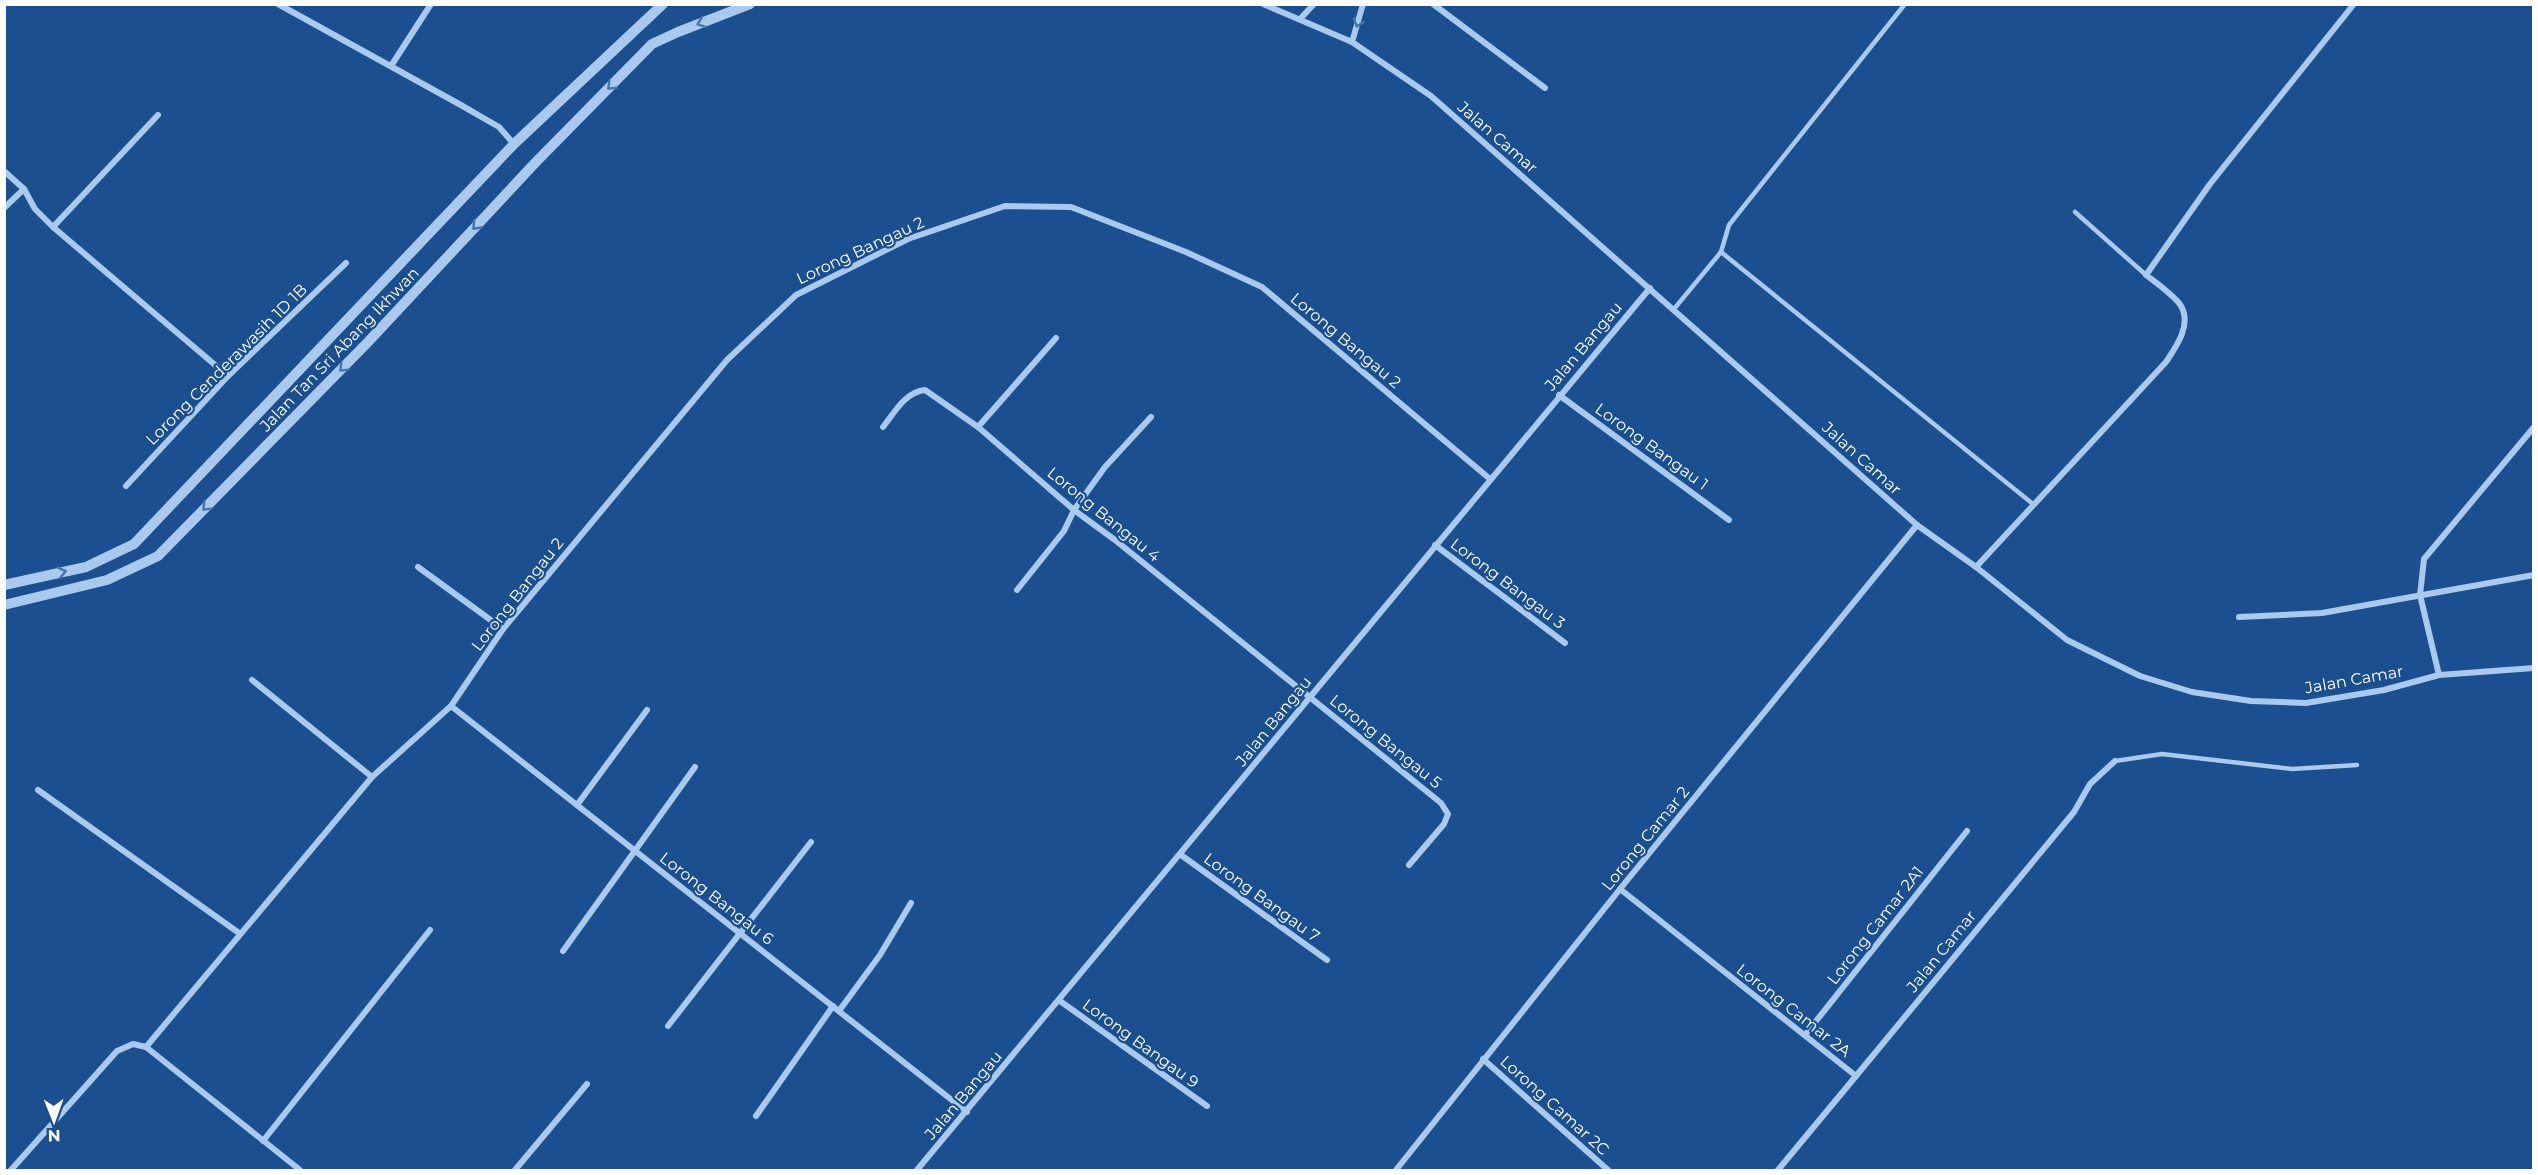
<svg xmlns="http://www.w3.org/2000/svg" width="2538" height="1175" font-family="Montserrat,sans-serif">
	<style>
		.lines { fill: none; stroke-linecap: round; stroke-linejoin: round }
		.service { stroke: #a9c9ee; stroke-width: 4.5 }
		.minor { stroke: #a9c9ee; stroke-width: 6 }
		.tertiary { stroke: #a9c9ee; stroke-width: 10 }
		.oneway { stroke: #4674ac }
		.labels { text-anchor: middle; stroke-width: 4.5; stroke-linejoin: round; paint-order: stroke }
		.street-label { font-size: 16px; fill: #fff; stroke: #1b4f8f }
	</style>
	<rect width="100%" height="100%" fill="#1b4f8f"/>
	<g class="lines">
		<g class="service">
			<polyline points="2075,212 2146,275"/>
			<polyline points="1721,252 2033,504"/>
			<polyline points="1674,309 1721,252 1729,225 1905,4"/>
			<polyline points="2115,761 2162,754 2292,769 2357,765"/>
		</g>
		<g class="minor">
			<polyline points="278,4 459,104 499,127 514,144"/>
			<polyline points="1263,4 1352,42 1431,96 1917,525 1976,567 2067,640 2140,676 2192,692 2251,701 2306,703 2384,690 2439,675 2534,668"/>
			<polyline points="1433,4 1545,88"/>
			<polyline points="1300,19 1314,4"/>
			<polyline points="1352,42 1363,4"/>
			<polyline points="391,66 431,4"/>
			<polyline points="4,171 24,189 35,209 53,227 228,376"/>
			<polyline points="4,208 24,189"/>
			<polyline points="53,227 158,115"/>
			<polyline points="1559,395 1729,520"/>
			<path d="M883,427C895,412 905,392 925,390L978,427L1074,510L1115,540L1441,803L1448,814L1444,824L1409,865"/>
			<polyline points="978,427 1056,338"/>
			<polyline points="126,486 228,376 346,263"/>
			<polyline points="1435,545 1565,643"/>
			<polyline points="418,567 503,629"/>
			<path d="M1976,567L2166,362C2176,347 2192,325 2181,306C2176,297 2155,282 2146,275L2210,184L2354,4"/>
			<polyline points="1017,590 1064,531 1074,510 1105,467 1151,417"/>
			<polyline points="2239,617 2322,613 2534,575"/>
			<polyline points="2439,675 2420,595 2424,559 2534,427"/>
			<polyline points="252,680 372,777"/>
			<polyline points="451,706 967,1112"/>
			<polyline points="38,790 239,933"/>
			<polyline points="577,805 647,710"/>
			<polyline points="1181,855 1327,960"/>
			<polyline points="1620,889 1856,1076 1778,1170"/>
			<polyline points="563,951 695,767"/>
			<polyline points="1060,1001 1207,1106"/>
			<polyline points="839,1011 880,955 911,903"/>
			<polyline points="668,1026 811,842"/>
			<polyline points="1805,1035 1967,831"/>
			<polyline points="146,1047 372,777 451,706 503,629 727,360 796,295 908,239 1005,206 1071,207 1186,252 1262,287 1490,479"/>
			<polyline points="1483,1059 1608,1170"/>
			<polyline points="1856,1076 2074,812 2090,784 2115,761"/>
			<polyline points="756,1116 833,1006"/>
			<polyline points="263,1141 430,930"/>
			<polyline points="11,1170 117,1051 133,1044 146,1047 300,1170"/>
			<polyline points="515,1170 587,1084"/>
			<polyline points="917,1170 1650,288"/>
			<polyline points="1396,1170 1620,889 1917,525"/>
		</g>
		<g class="tertiary">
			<polyline points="4,585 86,567 134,544 514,144 663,4"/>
			<polyline points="4,605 107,580 158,556 368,342 535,163 652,44 678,32 750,4"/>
		</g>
	</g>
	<defs><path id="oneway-chevron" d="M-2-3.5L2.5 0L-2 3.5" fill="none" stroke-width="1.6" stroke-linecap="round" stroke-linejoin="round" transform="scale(1.5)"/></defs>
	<g class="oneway">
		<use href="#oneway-chevron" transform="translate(701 23) rotate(159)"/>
		<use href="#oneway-chevron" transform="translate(1358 23) rotate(107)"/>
		<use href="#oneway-chevron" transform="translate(611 86) rotate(135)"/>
		<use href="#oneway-chevron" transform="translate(476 226) rotate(133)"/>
		<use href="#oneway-chevron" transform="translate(343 368) rotate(135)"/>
		<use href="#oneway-chevron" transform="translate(206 507) rotate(135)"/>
		<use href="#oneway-chevron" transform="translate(62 572) rotate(-13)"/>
	</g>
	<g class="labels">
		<g class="street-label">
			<text transform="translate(1498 137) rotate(41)" y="6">Jalan Camar</text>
			<text transform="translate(860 250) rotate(-25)" y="6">Lorong Bangau 2</text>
			<text transform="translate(1346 340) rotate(40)" y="6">Lorong Bangau 2</text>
			<text transform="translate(1583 346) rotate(-50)" y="6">Jalan Bangau</text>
			<text transform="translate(339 349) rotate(-46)" y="6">Jalan Tan Sri Abang Ikhwan</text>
			<text transform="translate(226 364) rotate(-45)" y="6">Lorong Cenderawasih 1D 1B</text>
			<text transform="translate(1652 446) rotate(36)" y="6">Lorong Bangau 1</text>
			<text transform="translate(1862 458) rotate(42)" y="6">Jalan Camar</text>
			<text transform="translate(1104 514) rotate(39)" y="6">Lorong Bangau 4</text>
			<text transform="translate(1508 583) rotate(37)" y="6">Lorong Bangau 3</text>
			<text transform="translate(517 594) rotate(-52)" y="6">Lorong Bangau 2</text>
			<text transform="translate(2354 679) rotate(-10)" y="6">Jalan Camar</text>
			<text transform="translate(1273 721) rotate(-51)" y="6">Jalan Bangau</text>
			<text transform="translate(1386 741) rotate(39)" y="6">Lorong Bangau 5</text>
			<text transform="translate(1645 838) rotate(-51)" y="6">Lorong Camar 2</text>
			<text transform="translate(1262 897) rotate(36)" y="6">Lorong Bangau 7</text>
			<text transform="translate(717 898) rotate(38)" y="6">Lorong Bangau 6</text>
			<text transform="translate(1875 925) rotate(-52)" y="6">Lorong Camar 2A1</text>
			<text transform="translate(1941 951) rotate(-51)" y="6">Jalan Camar</text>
			<text transform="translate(1794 1010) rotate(38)" y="6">Lorong Camar 2A</text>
			<text transform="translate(1141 1043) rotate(36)" y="6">Lorong Bangau 9</text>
			<text transform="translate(963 1095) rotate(-50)" y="6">Jalan Bangau</text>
			<text transform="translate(1555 1105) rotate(42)" y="6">Lorong Camar 2C</text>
		</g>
	</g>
	<rect width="2538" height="1175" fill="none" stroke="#ffffff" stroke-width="12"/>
	<g transform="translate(54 1121) rotate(179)" stroke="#1b4f8f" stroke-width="4.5" paint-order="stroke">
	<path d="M0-4.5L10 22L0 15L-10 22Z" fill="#ffffff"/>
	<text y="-9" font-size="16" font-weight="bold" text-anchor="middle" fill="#ffffff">N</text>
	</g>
</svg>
